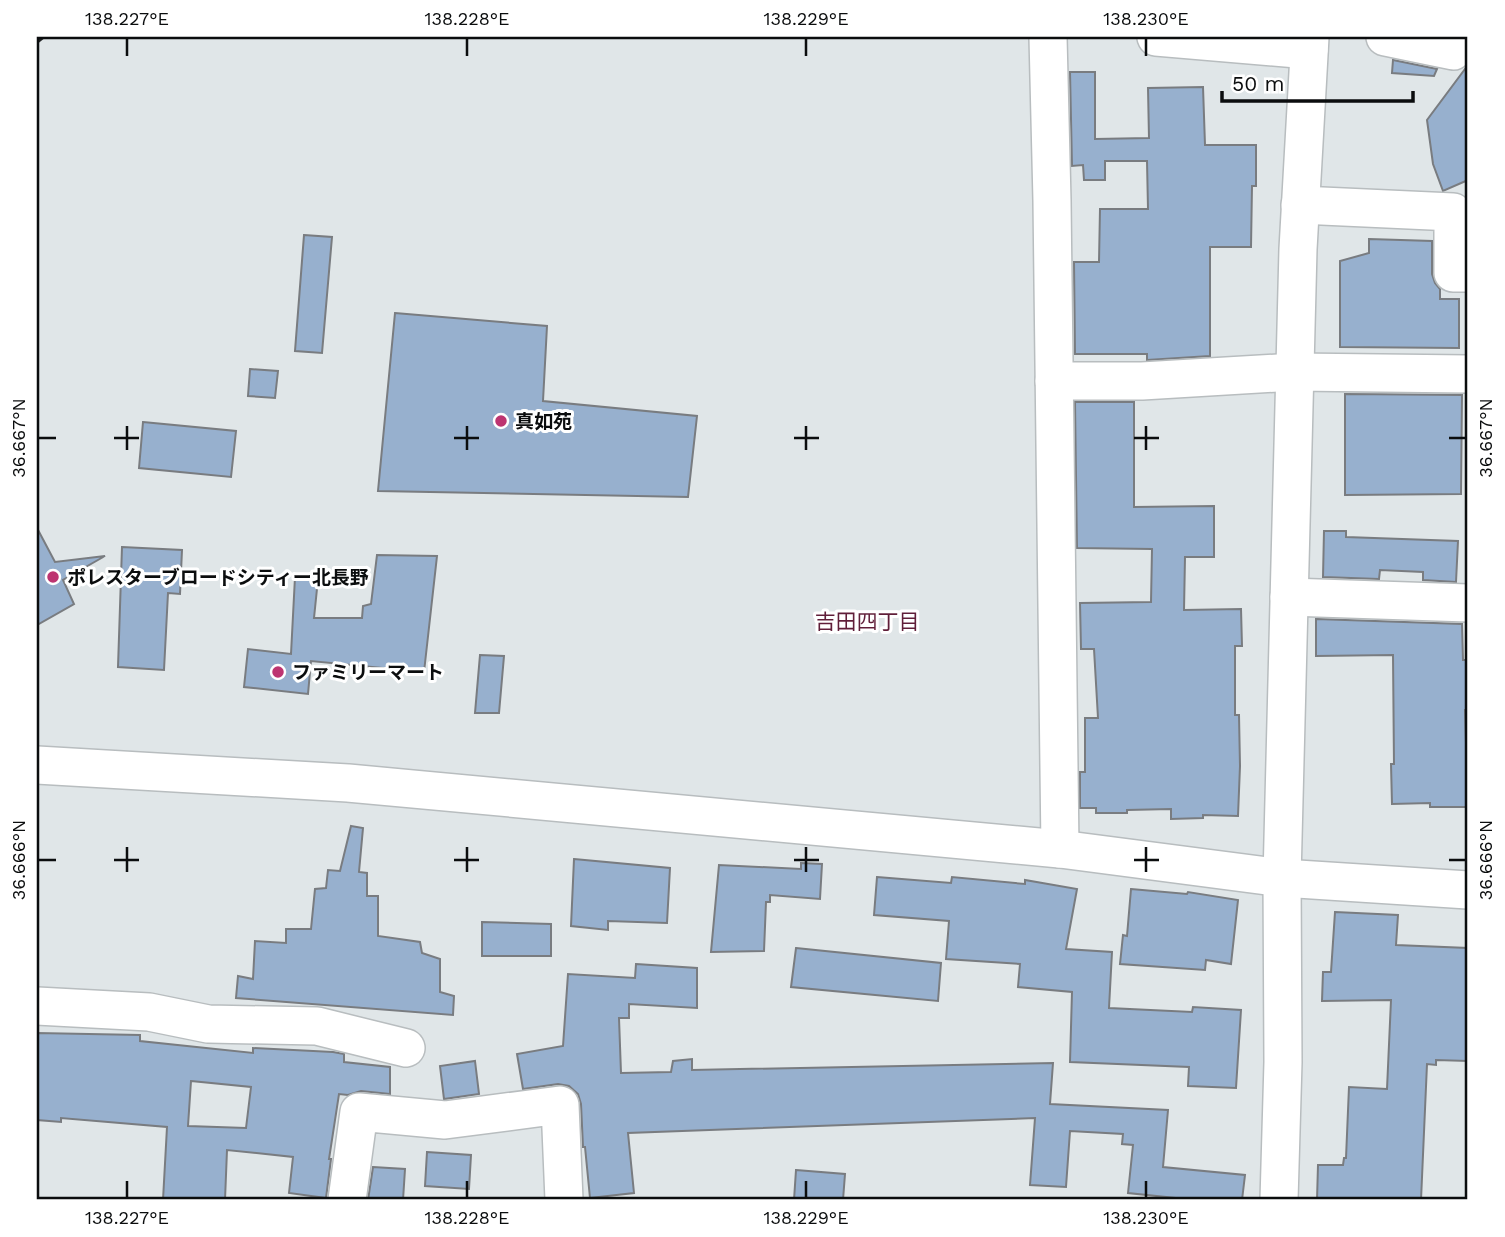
<svg xmlns="http://www.w3.org/2000/svg" width="1505" height="1237" font-family="'Work Sans','Noto Sans JP',sans-serif">
	<style>
		.building { fill: #97b0ce; stroke: #797c80; stroke-width: 2; fill-rule: evenodd }
		.lines { fill: none; stroke-linecap: round; stroke-linejoin: round }
		.minor-casing { stroke: #b8bdbf; stroke-width: 40 }
		.minor { stroke: #fff; stroke-width: 37 }
		.rail { stroke: #222425; stroke-width: 5; stroke-dasharray: 10 5; stroke-linecap: butt }
		.ticks { fill: none; stroke: #0b0d0e; stroke-width: 2.5 }
		.poi-dot { fill: #bd3471; stroke: #fff; stroke-width: 2.5 }
		.labels { text-anchor: middle; stroke-width: 6; stroke-linejoin: round; paint-order: stroke }
		.poi-label { font-size: 19px; font-weight: bold; fill: #0b0d0e; stroke: #fff; text-anchor: start }
		.neighbourhood-label { font-size: 21px; fill: #601e39; stroke: #fff }
		.neatline { fill: none; stroke: #0b0d0e; stroke-width: 2.5 }
		.ticks-label { font-size: 18px; text-anchor: middle; fill: #0b0d0e }
	</style>
	<rect width="100%" height="100%" fill="#e0e6e8"/>
	<g class="building">
		<polygon points="1393,60 1437,69 1434,76 1392,73"/>
		<polygon points="1468,65 1468,180 1443,191 1433,164 1427,120"/>
		<polygon points="1070,72 1095,72 1095,139 1149,138 1148,88 1203,87 1205,145 1256,145 1256,186 1252,186 1251,247 1210,247 1210,356 1147,360 1147,354 1075,354 1074,262 1099,262 1100,209 1148,209 1147,161 1105,161 1105,180 1084,180 1083,165 1072,166"/>
		<polygon points="304,235 332,237 322,353 295,351"/>
		<polygon points="1369,239 1432,241 1432,274 1435,283 1440,289 1440,299 1459,299 1459,348 1340,347 1340,261 1369,253"/>
		<polygon points="395,313 547,326 543,401 697,416 688,497 378,491"/>
		<polygon points="250,369 278,371 275,398 248,396"/>
		<polygon points="1345,394 1462,395 1461,494 1345,495"/>
		<polygon points="1075,402 1134,402 1134,507 1214,506 1214,557 1185,557 1184,610 1241,609 1242,646 1235,646 1235,715 1239,715 1240,766 1238,816 1203,815 1203,818 1171,819 1171,809 1127,810 1127,813 1096,813 1096,808 1080,808 1080,772 1085,772 1085,718 1098,718 1094,649 1081,649 1080,603 1151,602 1152,549 1077,548"/>
		<polygon points="143,422 236,431 231,477 139,468"/>
		<polygon points="37,528 55,562 105,556 63,580 74,604 37,625"/>
		<polygon points="1324,531 1346,531 1346,537 1458,541 1456,582 1423,580 1423,572 1380,570 1379,579 1323,577"/>
		<polygon points="122,547 182,550 180,594 168,593 164,670 118,667"/>
		<polygon points="377,555 437,556 424,672 311,661 308,694 244,687 248,649 291,654 295,577 318,579 314,618 362,618 363,606 371,604"/>
		<polygon points="1316,619 1462,624 1463,660 1468,660 1468,710 1465,710 1468,807 1430,807 1430,803 1392,804 1391,764 1394,764 1393,655 1316,656"/>
		<polygon points="480,655 504,656 499,713 475,713"/>
		<polygon points="351,826 363,828 359,872 367,873 367,896 378,896 378,936 420,942 422,953 440,959 440,992 454,996 453,1015 236,998 238,976 253,979 255,941 286,943 286,929 311,929 315,889 326,888 328,870 340,871"/>
		<polygon points="574,859 670,868 667,923 608,921 608,930 571,926"/>
		<polygon points="801,863 822,864 820,899 770,895 770,902 766,902 764,951 711,952 719,865 801,869"/>
		<polygon points="877,877 951,883 952,877 1025,884 1025,880 1077,889 1066,949 1112,952 1109,1008 1192,1012 1193,1007 1241,1010 1236,1088 1188,1086 1189,1067 1070,1062 1072,992 1018,987 1020,964 946,959 949,921 874,915"/>
		<polygon points="1131,889 1187,894 1188,892 1238,900 1231,964 1206,960 1205,970 1120,964 1123,935 1127,936"/>
		<polygon points="1335,912 1398,915 1396,945 1468,948 1468,1061 1436,1060 1436,1065 1427,1064 1421,1200 1317,1200 1318,1165 1343,1165 1344,1158 1346,1158 1349,1087 1387,1089 1391,1000 1322,1001 1323,972 1331,972"/>
		<polygon points="482,922 551,924 551,956 482,956"/>
		<polygon points="796,948 941,963 938,1001 791,987"/>
		<polygon points="636,964 697,968 697,1008 629,1004 629,1018 619,1018 621,1073 671,1072 673,1061 692,1059 692,1070 1053,1063 1050,1104 1168,1110 1163,1167 1245,1175 1242,1200 1195,1200 1128,1193 1133,1145 1122,1144 1123,1134 1070,1131 1066,1187 1030,1185 1035,1118 628,1133 634,1193 590,1198 585,1147 583,1147 581,1104 578,1094 569,1086 558,1084 523,1089 517,1054 563,1046 568,974 635,978"/>
		<path d="M37,1033L140,1035V1041L253,1053V1048L333,1052L344,1054V1062L390,1067V1094L361,1091L348,1095L339,1094L329,1159H331L326,1198L289,1193L293,1157L227,1150L225,1200H163L167,1127L61,1118V1122L37,1120ZM191,1081L251,1087L246,1128L188,1126Z"/>
		<polygon points="475,1061 479,1094 444,1099 440,1066"/>
		<polygon points="427,1152 471,1155 469,1189 425,1186"/>
		<polygon points="373,1167 405,1169 403,1200 368,1200"/>
		<polygon points="796,1170 845,1174 843,1200 794,1200"/>
	</g>
	<g class="lines">
		<g class="minor-casing">
			<g id="minor">
				<polyline points="1048,37 1052,201 1060,849"/>
				<polyline points="1156,37 1309,50"/>
				<polyline points="1385,37 1453,51 1465,37"/>
				<polyline points="1300,205 1453,212 1453,273 1468,273"/>
				<polyline points="1054,381 1142,381 1294,372 1468,374"/>
				<polyline points="1289,597 1468,603"/>
				<polyline points="37,765 348,783 1060,849 1282,878 1468,890"/>
				<polyline points="37,1006 149,1012 208,1024 317,1026 406,1048"/>
				<polyline points="347,1200 359,1112 445,1120 560,1105 564,1200"/>
				<polyline points="1279,1200 1283,1062 1282,878 1298,249 1310,37"/>
			</g>
		</g>
		<use href="#minor" class="minor"/>
		<polyline class="rail" points="37,41 42,37"/>
	</g>
	<path class="ticks" d="M127,38V56M467,38V56M806,38V56M1146,38V56M127,426V450M467,426V450M806,426V450M1146,426V450M38,438H56M114,438H139M454,438H479M794,438H819M1134,438H1159M1449,438H1466M127,847V872M467,847V872M806,847V872M1146,847V872M38,860H56M114,860H139M454,860H479M794,860H819M1134,860H1159M1449,860H1466M127,1181V1198M467,1181V1198M806,1181V1198M1146,1181V1198"/>
	<g class="poi-dot">
		<circle cx="501" cy="421" r="7"/>
		<circle cx="53" cy="577" r="7"/>
		<circle cx="278" cy="672" r="7"/>
	</g>
	<g class="labels">
		<g class="poi-label">
			<text x="515" y="428">真如苑</text>
			<text x="67" y="584">ポレスターブロードシティー北長野</text>
			<text x="292" y="679">ファミリーマート</text>
		</g>
		<g class="neighbourhood-label">
			<text x="867" y="629">吉田四丁目</text>
		</g>
	</g>
	<rect width="1505" height="1237" fill="none" stroke="#ffffff" stroke-width="77"/>
	<path d="M1222 91v10h191v-10" fill="none" stroke="#0b0d0e" stroke-width="3.5"/>
	<text x="1232" y="91" font-size="21" fill="#0b0d0e" stroke="#ffffff" stroke-width="5" paint-order="stroke">50 m</text>
	<rect x="38" y="38" width="1428" height="1160" class="neatline"/>
	<g class="ticks-label">
		<text x="127" y="25">138.227°E</text>
		<text x="467" y="25">138.228°E</text>
		<text x="806" y="25">138.229°E</text>
		<text x="1146" y="25">138.230°E</text>
		<text transform="translate(19 438) rotate(-90)" y="6">36.667°N</text>
		<text transform="translate(1486 438) rotate(-90)" y="6">36.667°N</text>
		<text transform="translate(19 860) rotate(-90)" y="6">36.666°N</text>
		<text transform="translate(1486 860) rotate(-90)" y="6">36.666°N</text>
		<text x="127" y="1224">138.227°E</text>
		<text x="467" y="1224">138.228°E</text>
		<text x="806" y="1224">138.229°E</text>
		<text x="1146" y="1224">138.230°E</text>
	</g>
</svg>
